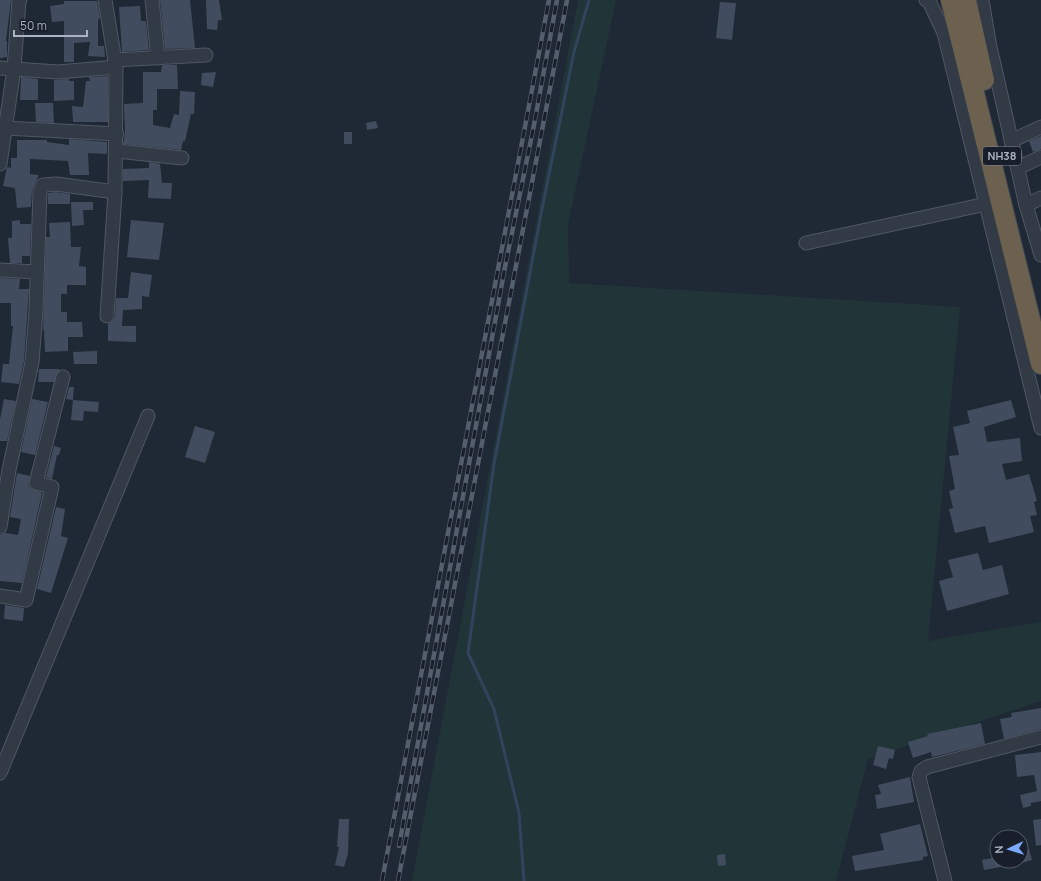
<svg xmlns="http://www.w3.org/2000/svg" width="1041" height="881" font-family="Manrope,sans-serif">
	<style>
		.green { fill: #213538 }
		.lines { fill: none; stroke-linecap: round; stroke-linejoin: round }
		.stream { stroke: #31435d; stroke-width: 3 }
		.building { fill: #414d5e }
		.minor-casing { stroke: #505764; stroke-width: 15 }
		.highway-casing { stroke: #3d4450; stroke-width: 22 }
		.minor { stroke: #323a46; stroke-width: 13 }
		.highway { stroke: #6c614f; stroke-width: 20 }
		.rail-casing { stroke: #545e6d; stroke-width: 4.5 }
		.rail { stroke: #181f2a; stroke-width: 3; stroke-dasharray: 9; stroke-linecap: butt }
		.labels { text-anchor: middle; stroke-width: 3; stroke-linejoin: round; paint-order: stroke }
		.shield { fill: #181f2a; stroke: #808795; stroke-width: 1 }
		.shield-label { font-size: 11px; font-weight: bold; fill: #acb4c3 }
	</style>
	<rect width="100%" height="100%" fill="#1f2835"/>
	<polygon class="green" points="578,0 616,0 568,225 569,283 960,307 928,641 1041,622 1041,701 868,759 836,881 412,881"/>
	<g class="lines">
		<polyline class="stream" points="524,881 519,813 494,709 468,653 494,464 542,209 574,52 589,0"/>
	</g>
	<g class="building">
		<polygon points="0,0 11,0 6,41 7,41 7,57 0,58"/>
		<polygon points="160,0 190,0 195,48 165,49"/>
		<polygon points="206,0 219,0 222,20 218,20 217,30 207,29"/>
		<polygon points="64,1 97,1 100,18 98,20 98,46 104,46 105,57 88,56 90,42 74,43 74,62 64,62 64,21 52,22 50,6 64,4"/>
		<polygon points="720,2 736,3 732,40 716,38"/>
		<polygon points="140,6 141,21 146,21 149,50 122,52 119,7"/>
		<polygon points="162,65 177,65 178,89 157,89 157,110 153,110 153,125 170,128 174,114 179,115 180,91 195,92 194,114 191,114 185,141 183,141 181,150 123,144 125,134 124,104 143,103 143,72 161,72"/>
		<polygon points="216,72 213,87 201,85 202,73"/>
		<polygon points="108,76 108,122 73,122 72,106 83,107 86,81 90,81 89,77"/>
		<polygon points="21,77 38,79 38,100 20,100"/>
		<polygon points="69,79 69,81 74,81 74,100 54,101 54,80"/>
		<polygon points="35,103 53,103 54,123 36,122"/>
		<polygon points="376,121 378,128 367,130 366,123"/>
		<rect x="344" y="132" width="8" height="12"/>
		<polygon points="1041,136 1041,149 1033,152 1029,141"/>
		<polygon points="69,139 107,142 107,154 88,153 89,175 70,175 68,161 30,159 30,174 39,175 32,190 31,207 17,208 15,188 3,186 7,167 11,168 11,158 17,158 17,140 47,140 47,142 69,145"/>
		<polygon points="149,162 160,164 162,183 172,183 171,199 148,198 149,180 123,181 123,169 149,168"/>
		<polygon points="56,192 70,194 70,204 48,204 48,193"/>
		<polygon points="71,202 93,202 93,210 83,210 84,225 72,226"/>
		<polygon points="20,220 20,224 31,224 30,256 22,256 22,263 10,263 8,238 12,238 12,221"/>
		<polygon points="131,220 164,223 159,260 127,257"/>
		<polygon points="70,222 71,247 81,247 79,266 86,267 86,285 67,285 67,294 61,294 61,312 67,312 67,322 82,322 83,337 68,337 68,351 45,352 44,330 43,330 46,237 50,237 49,223"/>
		<polygon points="131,272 152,275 149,297 142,296 142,309 123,310 122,326 136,326 136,342 108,341 108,324 113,321 115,317 116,298 128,298"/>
		<polygon points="0,278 20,279 19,289 29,289 24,361 19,384 1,382 3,364 9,364 13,326 11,326 11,303 0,303"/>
		<polygon points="97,351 97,364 74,364 73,352"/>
		<polygon points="39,369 59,369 59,371 54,382 38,382"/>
		<polygon points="69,387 74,387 73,400 66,399"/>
		<polygon points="4,399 16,401 7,441 0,441 0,419"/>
		<polygon points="32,399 48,402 35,455 21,452"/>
		<polygon points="73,400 99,402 98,412 84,411 83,421 71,420"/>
		<polygon points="1011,400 1016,417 984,427 987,442 1020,438 1022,461 1002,464 1006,480 1029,474 1037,501 1034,502 1037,515 1030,516 1034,532 989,543 985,526 955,533 949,509 953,508 949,491 955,489 949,456 959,455 953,427 970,423 967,411"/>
		<polygon points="195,426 215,432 205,463 185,457"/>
		<polygon points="54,446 61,448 59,455 57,455 52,479 46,477"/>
		<polygon points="17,473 30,476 28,485 30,488 42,493 22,583 0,581 0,535 5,533 18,535 21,519 10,517"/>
		<polygon points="56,507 65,509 61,536 68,538 51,593 37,589"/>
		<polygon points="978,553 983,570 1002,565 1009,594 947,611 939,581 953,577 948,560"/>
		<polygon points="5,605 24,608 23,621 4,619"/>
		<polygon points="1041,708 1041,729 1004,739 1000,719 1012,717 1011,713"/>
		<polygon points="981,723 985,744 932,757 931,752 913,758 908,742 928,736 927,734"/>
		<polygon points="878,746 895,750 893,759 889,758 886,769 873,765"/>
		<polygon points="1041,752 1041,801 1031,803 1031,806 1023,808 1020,795 1037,791 1034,775 1017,777 1015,755"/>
		<polygon points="910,777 914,802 877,809 875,795 881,794 878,785"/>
		<polygon points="339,819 349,819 348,853 344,867 335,865 339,847 337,847"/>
		<polygon points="1041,819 1041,845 1036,846 1033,820"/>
		<polygon points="920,824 928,856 923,857 923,860 855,871 852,856 884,850 880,834"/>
		<polygon points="1029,849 1032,860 1021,863 1021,852"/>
		<polygon points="725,854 726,865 718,866 717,855"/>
		<polygon points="997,857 997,861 1012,861 1012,865 984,870 982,860"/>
	</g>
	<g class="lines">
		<g class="minor-casing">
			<g id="minor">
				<polyline points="152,0 158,58"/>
				<polyline points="926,0 929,1 944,33 1041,428"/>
				<polyline points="982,0 990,47 1001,95 1026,205 1041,255"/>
				<polyline points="115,60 206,55"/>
				<polyline points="0,68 14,69 19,0 20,0"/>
				<polyline points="5,128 117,134"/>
				<polyline points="1011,141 1041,127"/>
				<polyline points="117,151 182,158"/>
				<polyline points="0,164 14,69 58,72 116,67 105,0"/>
				<polyline points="1018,168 1041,157"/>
				<polyline points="1026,205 1041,198"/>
				<polyline points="806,243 986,204"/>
				<polyline points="0,270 37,272"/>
				<polyline points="107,316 115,192"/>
				<polyline points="0,527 9,470 32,362 36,311 40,191 43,185 56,184 115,192 116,67"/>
				<polyline points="0,596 26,600 52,487 36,483 63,377"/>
				<polyline points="0,773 148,416"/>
				<polyline points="945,881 919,777 921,771 927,767 1041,737"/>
			</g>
		</g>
		<g class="highway-casing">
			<g id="highway">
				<polyline points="951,0 1041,364"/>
				<polyline points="966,0 984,80"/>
			</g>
		</g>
		<use href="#minor" class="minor"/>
		<use href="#highway" class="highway"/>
		<g class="rail-casing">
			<g id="rail">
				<polyline points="399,846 505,267 534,125 557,0"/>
				<polyline points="382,881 549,0"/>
				<polyline points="398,881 567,0"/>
			</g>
		</g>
		<use href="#rail" class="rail"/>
	</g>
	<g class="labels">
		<rect class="shield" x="983" y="147" width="38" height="18" rx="3"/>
		<g class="shield-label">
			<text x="1002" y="160">NH38</text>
		</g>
	</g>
	<g transform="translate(1009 849) rotate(266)"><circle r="19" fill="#181f2a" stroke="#535b67"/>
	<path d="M0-3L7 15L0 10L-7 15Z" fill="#7ba9f9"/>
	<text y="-6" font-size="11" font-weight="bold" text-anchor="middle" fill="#acb4c3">N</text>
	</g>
	<path d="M14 30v6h73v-6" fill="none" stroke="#acb4c3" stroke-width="2"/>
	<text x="20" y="30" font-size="12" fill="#acb4c3" stroke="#181f2a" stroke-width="3" paint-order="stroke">50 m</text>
</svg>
